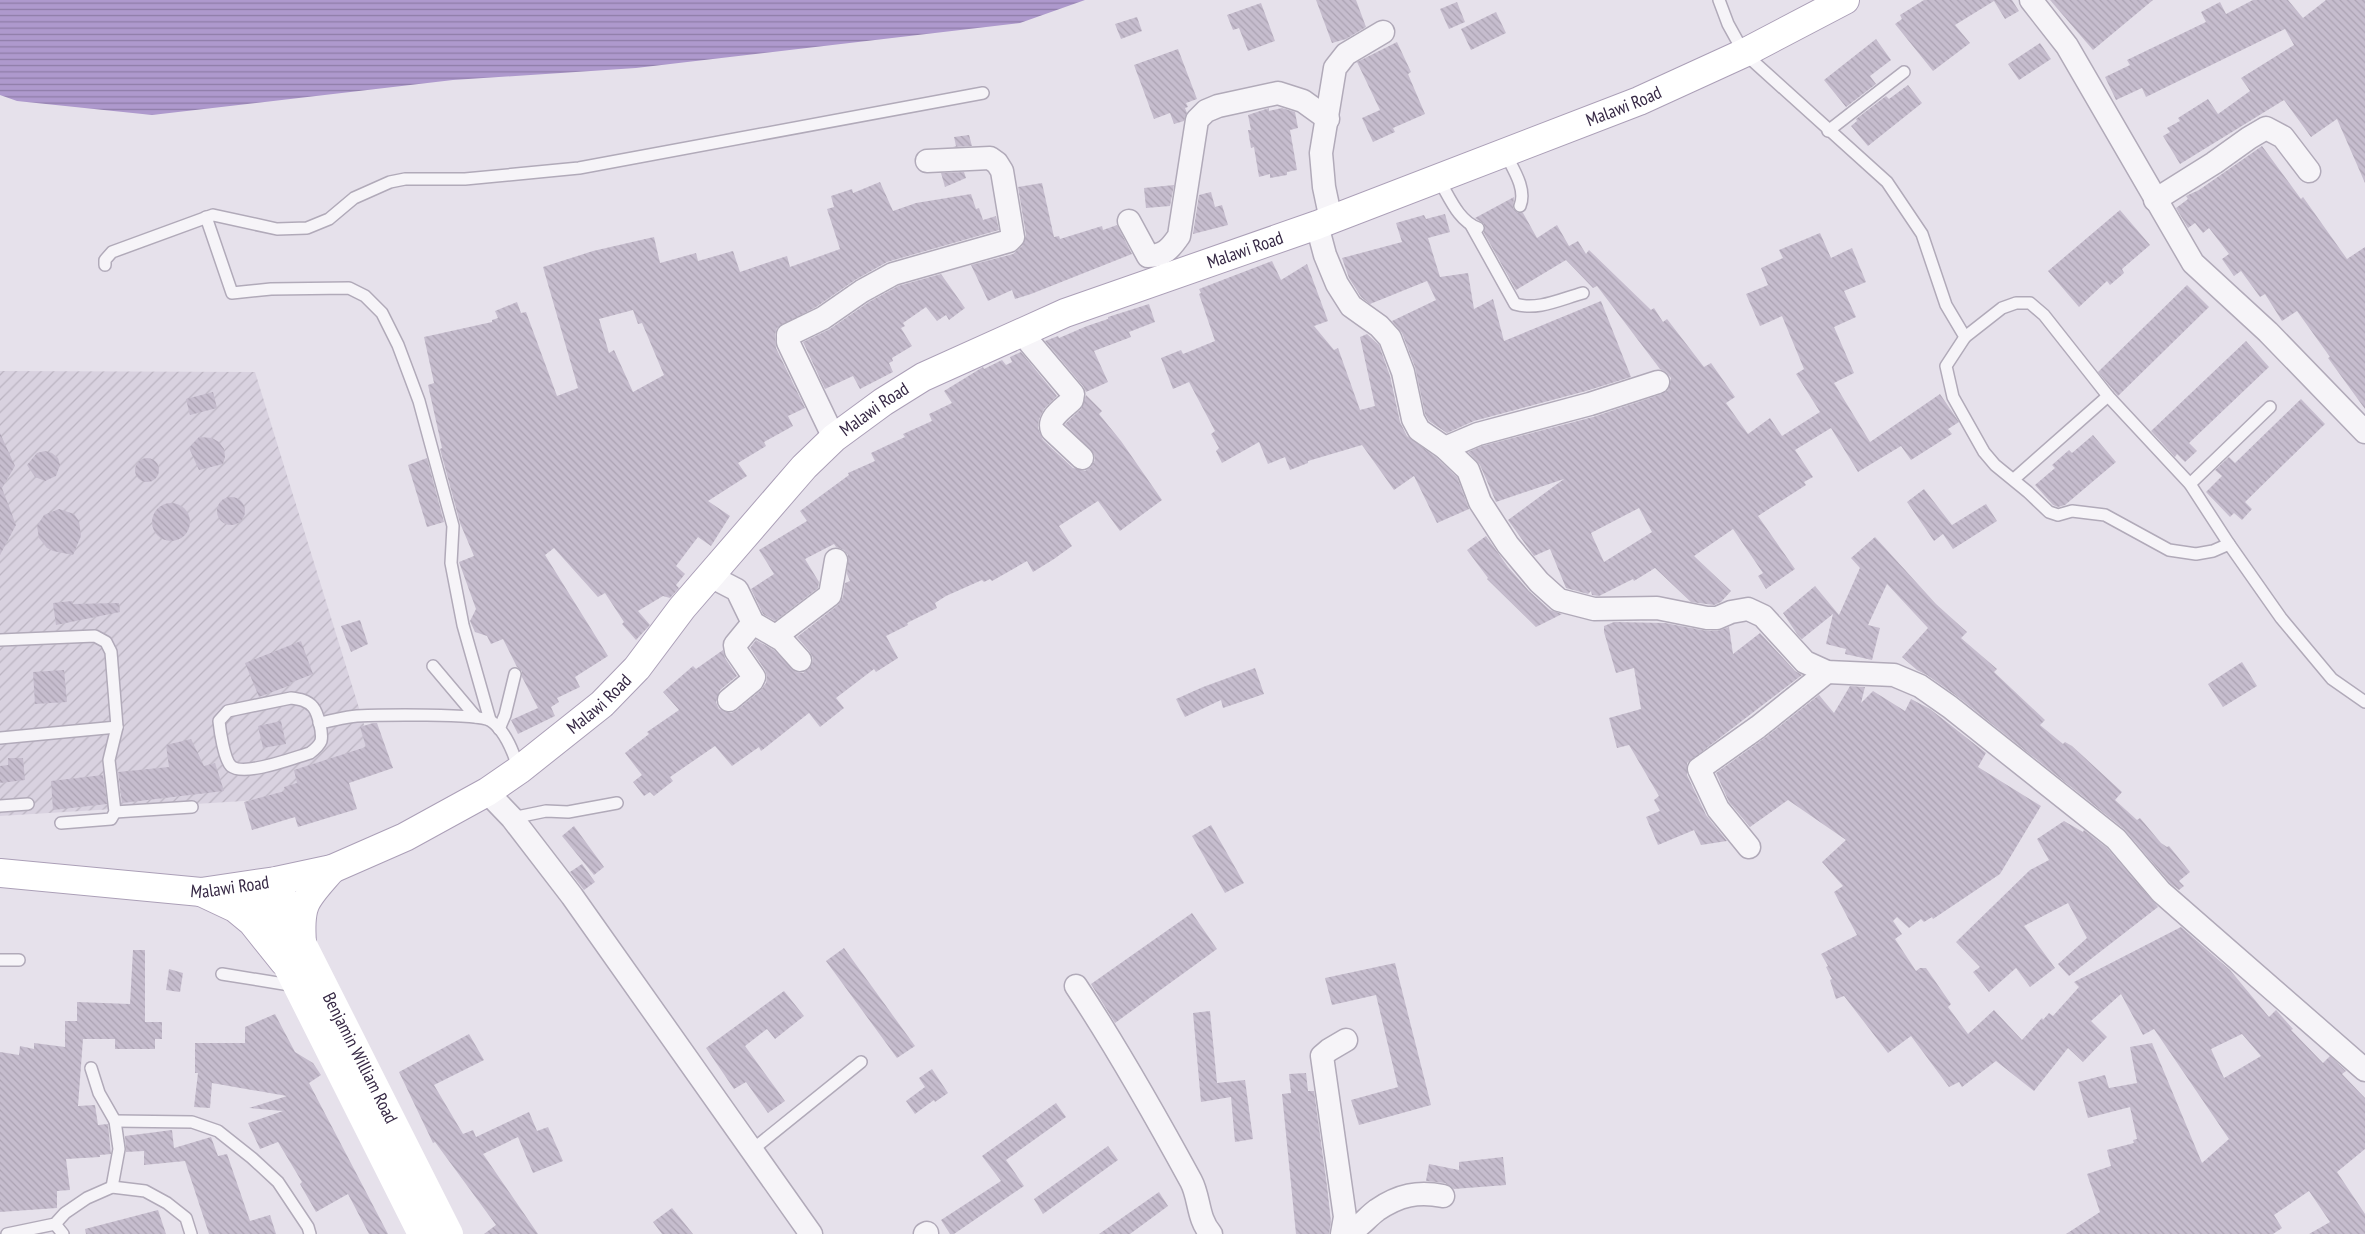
<svg xmlns="http://www.w3.org/2000/svg" width="2365" height="1234" font-family="'PT Sans Narrow',sans-serif">
	<style>
		.industrial { fill: url(#industrial-furrows) }
		.water { fill: url(#water-rules) }
		.building { fill: url(#building-back-hatch); fill-rule: evenodd }
		.lines { fill: none; stroke-linecap: round; stroke-linejoin: round }
		.lane-casing { stroke: #b1aab9; stroke-width: 14 }
		.street-casing { stroke: #b1aab9; stroke-width: 25 }
		.primary-casing { stroke: #ab9fb7; stroke-width: 30 }
		.lane { stroke: #f6f4f8; stroke-width: 11 }
		.street { stroke: #f6f4f8; stroke-width: 22 }
		.secondary { stroke: #fff; stroke-width: 28 }
		.primary { stroke: #fff; stroke-width: 28 }
		.labels { text-anchor: middle; stroke-width: 4; stroke-linejoin: round; paint-order: stroke }
		.street-label { font-size: 18px; fill: #362844; stroke: #f4f0f8 }
	</style>
	<defs>
		<pattern id="industrial-furrows" width="10" height="10" patternUnits="userSpaceOnUse" patternTransform="scale(1.25)"><rect width="10" height="10" fill="#d9d2e0"/><path d="M-1 1l2-2M0 10L10 0M9 11l2-2" fill="none" stroke="#bbb4c1"/></pattern>
		<pattern id="water-rules" width="6" height="5" patternUnits="userSpaceOnUse" patternTransform="scale(1.25)"><rect width="6" height="5" fill="#ae99cd"/><path d="M0 2.5h6" fill="none" stroke="#8e7da8"/></pattern>
		<pattern id="building-back-hatch" width="6" height="6" patternUnits="userSpaceOnUse" patternTransform="scale(1.25)"><rect width="6" height="6" fill="#c6bdce"/><path d="M-1 5l2 2M0 0l6 6M5-1l2 2" fill="none" stroke="#aba2b2"/></pattern>
	</defs>
	<rect width="100%" height="100%" fill="#e6e1eb"/>
	<polygon class="industrial" points="0,371 255,372 372,750 276,799 0,816"/>
	<polygon class="water" points="0,0 1085,0 1020,23 636,68 453,80 152,115 17,101 0,95"/>
	<g class="building">
		<polygon points="1316,0 1356,0 1366,27 1346,39 1332,43"/>
		<polygon points="1924,0 2012,0 2019,11 2005,19 1994,1 1955,25 1970,43 1933,71 1895,24 1902,19 1900,15"/>
		<polygon points="2050,0 2153,0 2093,50"/>
		<polygon points="2253,0 2288,0 2303,18 2326,0 2365,0 2365,183 2337,119 2311,137 2284,100 2180,164 2163,136 2170,132 2167,128 2180,121 2178,118 2208,99 2218,114 2250,91 2241,78 2294,45 2285,29 2146,97 2142,88 2116,100 2105,77 2130,65 2127,60 2206,22 2201,12 2220,2 2226,14"/>
		<polygon points="1457,2 1465,22 1449,29 1440,9"/>
		<polygon points="1261,3 1275,41 1248,51 1239,28 1233,30 1227,15"/>
		<polygon points="1496,12 1506,33 1471,50 1461,29"/>
		<polygon points="1137,17 1142,31 1121,39 1115,24"/>
		<polygon points="1876,39 1891,60 1870,76 1876,84 1846,107 1824,80"/>
		<polygon points="1397,42 1411,72 1408,74 1425,114 1393,128 1395,132 1373,142 1362,118 1380,110 1357,62"/>
		<polygon points="2040,43 2051,59 2019,80 2008,64"/>
		<polygon points="1178,49 1197,99 1186,103 1188,107 1185,108 1187,113 1184,121 1174,124 1170,113 1154,119 1134,65"/>
		<polygon points="1908,85 1922,103 1868,146 1851,126 1857,121 1856,119 1886,96 1889,99"/>
		<polygon points="1269,108 1269,111 1282,108 1295,112 1298,128 1290,130 1297,170 1287,172 1287,175 1270,178 1270,174 1259,177 1254,147 1251,148 1248,130 1251,130 1248,115"/>
		<polygon points="969,135 972,146 953,147 956,146 954,137"/>
		<polygon points="2262,146 2301,199 2303,197 2347,259 2365,247 2365,409 2328,358 2330,357 2297,311 2282,321 2265,294 2260,297 2241,271 2234,276 2222,259 2229,254 2209,228 2203,233 2195,223 2188,228 2176,208 2188,199 2186,196 2199,190"/>
		<polygon points="964,172 966,178 945,187 941,173"/>
		<path d="M880,182L893,211L916,203L971,194L976,209L979,208L983,220L996,216L999,230L887,262L855,280L816,307L777,328L775,335L776,348L805,408L788,416L793,426L764,442L766,446L738,463L747,476L708,501L730,516L711,546L698,537L676,566L685,574L676,585L679,588L670,598L663,596L638,611L650,625L636,640L622,624L624,622L605,593L598,597L554,548L545,555L608,656L575,677L580,687L557,698L559,702L551,707L555,716L518,734L511,720L538,708L522,677V671L517,667L503,639L491,644L487,636L475,632L470,621L476,609L459,562L474,556L460,523L440,449L442,448L428,385L434,383L424,337L492,322V320L498,318L495,311L517,302L521,313L526,312L557,396L578,388L543,267L593,251L654,237L660,263L696,253L698,261L733,251L740,272L787,256L790,267L840,249L827,209L834,207L831,196L852,189L853,193ZM633,310L638,324L642,323L664,375L633,392L614,350L609,353L599,319Z"/>
		<polygon points="1042,183 1054,237 1059,236 1060,239 1102,226 1103,230 1117,225 1132,254 1031,294 1015,299 1012,290 988,301 971,265 1013,254 1022,246 1026,235 1018,187"/>
		<polygon points="1174,185 1170,206 1146,208 1144,188"/>
		<polygon points="1211,192 1215,207 1222,205 1228,225 1193,234 1199,195"/>
		<path d="M1514,197L1513,208L1518,213H1523L1537,238L1557,225L1569,246L1578,241L1586,254L1589,250L1651,310L1654,308L1663,322L1667,319L1704,367L1711,363L1735,397L1726,403L1748,434L1770,418L1782,436L1820,412L1796,374L1804,369L1782,316L1760,326L1746,294L1768,285L1761,268L1783,258L1779,250L1820,233L1831,258L1852,248L1866,282L1844,291L1856,317L1834,327L1854,373L1834,383L1870,442L1940,394L1959,422L1948,429L1952,434L1911,460L1901,446L1858,472L1831,428L1795,450L1813,477L1804,482L1806,485L1758,516L1795,569L1766,589L1758,576L1763,573L1733,529L1694,556L1731,591L1721,602L1714,605L1691,602L1655,568L1634,581L1633,579L1599,596L1592,595L1591,591L1588,594L1566,588L1550,549L1534,556L1508,520L1564,479L1496,502L1480,465L1468,452L1482,446L1593,417L1662,394L1668,390L1671,378L1666,372L1660,369L1597,286L1593,288L1566,260L1516,290L1484,233V224L1475,218ZM1639,508L1652,532L1604,562L1591,533Z"/>
		<polygon points="2120,210 2150,245 2122,269 2124,273 2110,285 2107,281 2079,307 2048,271"/>
		<polygon points="1445,214 1450,232 1428,238 1440,277 1468,273 1474,309 1493,299 1504,341 1601,301 1631,377 1586,391 1474,421 1447,433 1429,421 1425,414 1415,367 1402,333 1392,321 1436,300 1427,281 1370,304 1361,297 1349,278 1342,258 1402,242 1396,223 1424,215 1426,219"/>
		<polygon points="1272,261 1281,280 1307,264 1328,321 1314,326 1334,350 1338,348 1360,410 1375,406 1360,337 1367,334 1379,345 1390,376 1400,422 1407,436 1437,458 1457,477 1469,509 1437,523 1414,476 1394,490 1362,445 1308,461 1308,463 1290,470 1285,457 1268,464 1259,442 1222,463 1216,451 1219,448 1211,434 1215,431 1189,382 1173,389 1161,358 1181,350 1183,354 1215,341 1199,294 1201,293 1199,289"/>
		<polygon points="941,274 965,308 949,320 946,315 937,321 926,307 903,323 905,326 901,328 912,346 892,358 893,361 889,363 893,372 860,389 853,376 825,389 803,342 830,329 869,302 898,286"/>
		<polygon points="2187,285 2209,307 2118,396 2098,372"/>
		<polygon points="1149,304 1155,322 1129,332 1131,337 1094,351 1108,382 1086,392 1083,386 1045,341 1058,336 1059,338 1087,326 1108,319 1108,317"/>
		<polygon points="2246,341 2269,367 2189,443 2197,451 2185,462 2177,454 2175,457 2151,431"/>
		<polygon points="1021,352 1057,396 1044,409 1039,419 1038,428 1043,440 1073,468 1085,471 1091,467 1095,460 1094,454 1065,424 1081,409 1086,395 1102,411 1099,414 1121,441 1162,500 1120,531 1098,501 1059,526 1072,546 1054,559 1033,572 1027,561 992,581 990,579 984,582 982,580 946,596 935,603 937,608 907,623 908,625 886,636 898,658 876,672 874,669 836,698 844,708 820,727 809,713 761,751 759,747 732,766 715,746 670,777 673,781 654,796 650,792 644,796 633,782 642,775 625,753 649,734 647,732 679,710 663,692 693,666 696,669 723,650 725,658 737,676 720,690 716,702 719,709 731,713 737,710 760,691 766,683 767,677 765,670 750,648 756,640 774,650 796,672 803,673 812,664 813,658 810,652 797,637 838,605 843,597 845,583 850,581 847,574 848,555 844,550 836,547 834,544 805,559 819,582 818,588 775,621 763,614 751,589 774,574 759,550 807,521 800,511 849,475 848,473 875,461 871,453 905,437 903,434 932,421 929,414 952,403 944,391 983,367 984,369 1002,360 1006,365 1012,362 1010,357"/>
		<polygon points="213,392 217,408 190,415 186,399"/>
		<polygon points="2301,399 2325,424 2245,502 2252,509 2242,520 2234,513 2230,517 2206,492 2222,476 2215,470 2229,457 2235,463"/>
		<polygon points="0,433 15,466 2,488 16,525 0,555"/>
		<polygon points="2093,435 2116,462 2065,505 2058,507 2053,505 2035,485 2055,468 2052,465 2069,450 2072,453"/>
		<polygon points="199,437 212,438 219,442 224,449 225,457 223,464 199,470 189,448"/>
		<polygon points="45,451 52,453 58,458 60,465 56,476 45,481 35,477 27,465 37,453"/>
		<circle cx="147" cy="470" r="12"/>
		<polygon points="427,458 444,522 427,527 408,465"/>
		<polygon points="1924,489 1952,525 1986,504 1997,521 1953,549 1943,534 1934,541 1907,502"/>
		<circle cx="231" cy="511" r="14"/>
		<circle cx="171" cy="522" r="19"/>
		<polygon points="59,509 74,514 79,521 81,536 73,555 53,551 47,548 39,538 37,526 44,515"/>
		<polygon points="1486,536 1508,567 1529,591 1550,610 1562,614 1536,627 1487,579 1488,578 1467,550"/>
		<polygon points="1875,537 1936,604 1967,632 1961,638 1997,669 1994,672 2045,720 2040,725 2063,744 2065,742 2072,746 2122,792 2115,800 2137,820 2140,818 2161,843 2167,847 2169,846 2190,872 2179,881 2184,886 2179,890 2170,883 2124,829 1958,697 1927,675 1917,670 1902,657 1928,628 1887,584 1868,625 1880,628 1872,660 1845,654 1846,649 1826,644 1833,614 1802,639 1797,634 1783,613 1815,586 1839,615 1860,568 1851,558"/>
		<polygon points="72,601 73,604 119,603 120,612 56,625 53,603"/>
		<polygon points="360,620 368,644 351,652 341,626"/>
		<polygon points="1614,622 1665,623 1707,631 1717,631 1729,627 1733,654 1760,633 1795,671 1802,675 1687,763 1687,775 1706,815 1727,841 1701,845 1694,830 1658,845 1646,817 1660,811 1654,800 1659,796 1629,745 1617,748 1609,718 1641,709 1634,668 1616,673 1604,632 1604,626"/>
		<polygon points="301,641 313,674 290,683 291,685 259,697 245,663"/>
		<polygon points="2242,662 2257,686 2223,707 2208,684"/>
		<polygon points="1255,668 1264,694 1223,708 1221,700 1185,717 1176,699 1203,687"/>
		<polygon points="64,670 67,702 35,704 33,672"/>
		<path d="M1850,686L1865,687L1861,703L1873,691L1905,711L1911,699L1930,709L1986,753L1978,767L2041,806L2000,874L1933,919L1932,917L1924,922L1921,919L1909,928L1897,917L1893,921L1902,934L1895,939L1916,971L1920,968H1926L1951,1004L1948,1007L1968,1034L1994,1010L2022,1040L2042,1018L2043,1020L2049,1013L2053,1016L2079,987L2074,982L2181,927L2230,970L2269,1017L2276,1010L2293,1029L2291,1030L2323,1063L2330,1056L2346,1071L2342,1074L2365,1098V1149L2337,1172L2365,1214V1234H2309L2330,1222L2309,1191L2274,1215L2282,1228L2273,1234H2066L2100,1212L2087,1174L2111,1166L2107,1150L2134,1143L2133,1140L2137,1139L2130,1107L2088,1118L2078,1082L2105,1075L2109,1088L2137,1083L2130,1047L2152,1043L2202,1163L2229,1139L2154,1029L2143,1035L2121,994L2091,1021L2107,1037L2083,1062L2068,1048L2034,1091L1996,1061L1962,1087L1959,1082L1949,1087L1911,1036L1888,1053L1844,996L1836,999L1830,980L1832,979L1826,967L1828,966L1821,954L1857,935L1834,892L1843,886L1822,862L1846,840L1788,800L1750,827L1729,802L1716,773L1766,737L1819,695L1834,713ZM2242,1034L2261,1056L2224,1078L2211,1049Z"/>
		<polygon points="281,721 286,744 263,748 258,726"/>
		<polygon points="373,723 377,723 393,768 349,783 357,809 298,827 295,817 252,830 244,802 285,791 284,787 297,783 294,770 366,747 360,727"/>
		<polygon points="191,739 204,766 215,763 224,791 122,803 118,772 169,767 166,745"/>
		<polygon points="8,758 23,758 25,780 0,783 0,766 8,765"/>
		<polygon points="103,775 107,804 53,810 51,781"/>
		<polygon points="2064,821 2083,832 2084,830 2107,848 2158,907 2069,976 2058,964 2087,938 2068,903 2024,926 2055,968 2030,987 2016,968 1989,992 1973,972 1980,967 1956,942 2030,870 2049,860 2037,839"/>
		<polygon points="1211,825 1244,883 1225,893 1192,836"/>
		<polygon points="574,826 604,867 594,875 562,836"/>
		<polygon points="582,864 595,882 584,890 570,872"/>
		<polygon points="1192,913 1217,949 1115,1023 1091,984"/>
		<polygon points="844,948 915,1046 897,1058 826,961"/>
		<polygon points="133,950 145,950 145,1022 162,1022 162,1039 155,1039 155,1049 115,1049 115,1039 83,1039 78,1106 95,1105 98,1125 108,1124 111,1154 100,1155 100,1157 66,1159 70,1190 57,1191 57,1208 0,1212 0,1052 19,1055 20,1046 34,1049 34,1043 65,1047 65,1021 77,1021 77,1002 130,1004"/>
		<polygon points="1395,963 1431,1105 1359,1125 1351,1100 1398,1087 1376,995 1332,1005 1325,978"/>
		<polygon points="169,969 183,973 180,992 166,990"/>
		<polygon points="784,991 804,1016 775,1039 767,1029 745,1046 785,1101 768,1113 746,1082 734,1089 706,1048"/>
		<polygon points="1210,1011 1217,1083 1245,1080 1253,1139 1235,1142 1231,1097 1201,1102 1193,1013"/>
		<polygon points="275,1014 295,1052 313,1063 321,1075 309,1083 388,1234 369,1234 348,1194 316,1212 300,1184 302,1182 278,1142 260,1149 248,1123 283,1111 249,1108 287,1096 212,1083 210,1108 194,1107 198,1073 195,1073 195,1043 245,1043 245,1027"/>
		<polygon points="469,1034 484,1060 434,1085 463,1134 473,1130 476,1137 529,1112 537,1131 548,1127 563,1161 533,1173 518,1137 483,1154 538,1234 484,1234 496,1225 435,1142 433,1143 399,1072"/>
		<polygon points="932,1069 948,1093 935,1102 934,1100 915,1114 906,1101 925,1087 919,1078"/>
		<polygon points="1306,1073 1308,1091 1314,1091 1327,1186 1331,1222 1329,1234 1296,1234 1282,1094 1291,1093 1289,1074"/>
		<polygon points="1056,1103 1066,1117 1006,1160 1024,1186 954,1234 950,1234 941,1220 1001,1181 982,1156"/>
		<polygon points="172,1130 174,1148 211,1137 218,1156 227,1154 250,1221 270,1215 276,1234 209,1234 185,1161 144,1165 144,1151 126,1152 125,1136"/>
		<polygon points="1108,1146 1118,1160 1043,1214 1034,1199"/>
		<polygon points="1503,1157 1506,1185 1454,1189 1445,1183 1426,1181 1429,1164 1459,1170 1459,1162"/>
		<polygon points="1159,1192 1168,1206 1130,1234 1099,1234"/>
		<polygon points="672,1208 693,1234 662,1234 653,1222"/>
		<polygon points="158,1210 166,1234 86,1234 85,1229"/>
	</g>
	<g class="lines">
		<g class="lane-casing">
			<g id="lane">
				<polyline points="1719,0 1728,24 1744,53 1887,182 1922,234 1946,305 1965,337 1946,366 1953,397 1984,452 1995,465 2028,492 2049,512 2058,515 2072,511 2105,515 2169,550 2196,554 2213,551 2229,544 2281,618 2332,679 2365,702"/>
				<polyline points="1828,131 1904,72"/>
				<path d="M1505,153C1513,169 1527,189 1520,206"/>
				<path d="M1439,180C1449,196 1458,221 1478,228"/>
				<polyline points="206,217 232,293 271,289 349,288 365,296 382,313 398,345 419,401 435,460 453,526 451,563 463,625 490,720"/>
				<path d="M1471,225L1515,304C1537,311 1561,299 1583,293"/>
				<polyline points="105,265 105,260 112,252 213,215 277,229 307,228 329,219 354,198 390,182 405,179 465,179 579,168 983,93"/>
				<polyline points="1965,337 2002,308 2016,303 2030,303 2044,315 2108,396 2190,484 2229,544"/>
				<polyline points="2014,479 2108,396"/>
				<polyline points="2190,484 2270,407"/>
				<polyline points="0,640 95,636 106,642 111,652 117,727 109,760 115,812 111,819 61,823"/>
				<polyline points="433,666 476,717"/>
				<path d="M291,698C299,699 307,700 313,707C318,713 323,733 321,741C319,746 314,750 310,753C293,758 244,777 231,766C224,759 220,731 219,721L228,711Z"/>
				<path d="M319,723C332,721 344,717 357,716C377,715 479,713 491,721C506,731 514,754 519,770"/>
				<polyline points="499,729 505,715 515,674"/>
				<polyline points="0,738 117,727"/>
				<polyline points="0,806 28,804"/>
				<polyline points="115,812 192,807"/>
				<polyline points="512,818 546,811 568,812 617,803"/>
				<polyline points="0,960 19,960"/>
				<polyline points="222,974 296,986"/>
				<polyline points="91,1068 99,1093 115,1121 119,1149 112,1187"/>
				<polyline points="115,1121 192,1122 218,1131 252,1158 278,1182 308,1227 310,1234"/>
				<polyline points="752,1150 861,1062"/>
				<polyline points="55,1224 63,1234"/>
				<polyline points="7,1234 55,1224 65,1213 87,1198 112,1187 145,1191 167,1203 186,1218 191,1234"/>
			</g>
		</g>
		<g class="street-casing">
			<g id="street">
				<polyline points="2031,0 2067,46 2193,263 2268,332 2365,432"/>
				<polyline points="2155,200 2214,163 2249,138 2266,128 2283,137 2309,171"/>
				<polyline points="1331,220 1324,187 1321,153 1335,68 1346,54 1383,32"/>
				<path d="M1129,221L1148,256C1164,256 1170,249 1179,236L1197,120L1206,111L1218,106L1278,93L1303,101L1328,119"/>
				<polyline points="1317,225 1325,255 1337,284 1351,306 1379,326 1390,338 1403,372 1413,419 1419,430 1445,448 1468,470 1480,502 1508,545 1539,582 1559,600 1594,609 1657,608 1707,618 1717,618 1731,612 1748,609 1763,616 1805,662 1827,672 1894,675 1920,686 1950,707 2116,839 2161,892 2365,1070"/>
				<path d="M1023,331L1030,343L1073,394L1072,400C1064,408 1047,418 1052,430L1082,458"/>
				<polyline points="834,438 788,342 788,335 823,318 862,291 893,274 1009,241 1013,237 1002,171 997,163 990,158 927,161"/>
				<polyline points="1445,448 1478,434 1590,404 1658,382"/>
				<polyline points="710,576 737,590 753,623 782,640 800,660"/>
				<polyline points="776,636 830,595 836,560"/>
				<polyline points="729,700 752,681 754,677 736,651 735,645 753,623"/>
				<polyline points="487,792 512,818 572,896 811,1234"/>
				<polyline points="1749,847 1718,809 1699,769 1758,727 1827,672"/>
				<path d="M1076,986C1118,1049 1155,1115 1191,1181C1200,1198 1197,1218 1211,1234"/>
				<polyline points="925,1234 927,1233"/>
				<polyline points="1342,1234 1345,1217 1322,1056 1329,1050 1346,1040"/>
				<path d="M1346,1234C1359,1229 1366,1218 1377,1210C1399,1195 1418,1191 1443,1196"/>
			</g>
		</g>
		<g class="primary-casing">
			<g id="primary">
				<path id="s2" d="M0,873L201,892L276,881L332,869L405,837L487,792L519,770L602,704L637,668L682,608L804,467L834,438L883,402L923,377L1065,313L1317,225L1639,101L1744,53L1845,0"/>
				<polyline points="201,892 235,908 252,922 284,962"/>
				<path d="M302,943C299,902 306,899 332,869"/>
			</g>
		</g>
		<use href="#lane" class="lane"/>
		<use href="#street" class="street"/>
		<g class="secondary">
			<path id="s1" d="M276,881L302,943L449,1234"/>
			<polyline points="247,886 422,1234"/>
		</g>
		<use href="#primary" class="primary"/>
	</g>
	<g class="labels">
		<g class="street-label">
			<text dy="6" stroke="none"><textPath href="#s2" startOffset="1866">Malawi Road</textPath></text>
			<text dy="6" stroke="none"><textPath href="#s2" startOffset="1461">Malawi Road</textPath></text>
			<text dy="6" stroke="none"><textPath href="#s2" startOffset="1056">Malawi Road</textPath></text>
			<text dy="6" stroke="none"><textPath href="#s2" startOffset="651">Malawi Road</textPath></text>
			<text dy="6" stroke="none"><textPath href="#s2" startOffset="231">Malawi Road</textPath></text>
			<text dy="6" stroke="none"><textPath href="#s1" startOffset="196">Benjamin William Road</textPath></text>
		</g>
	</g>
</svg>
